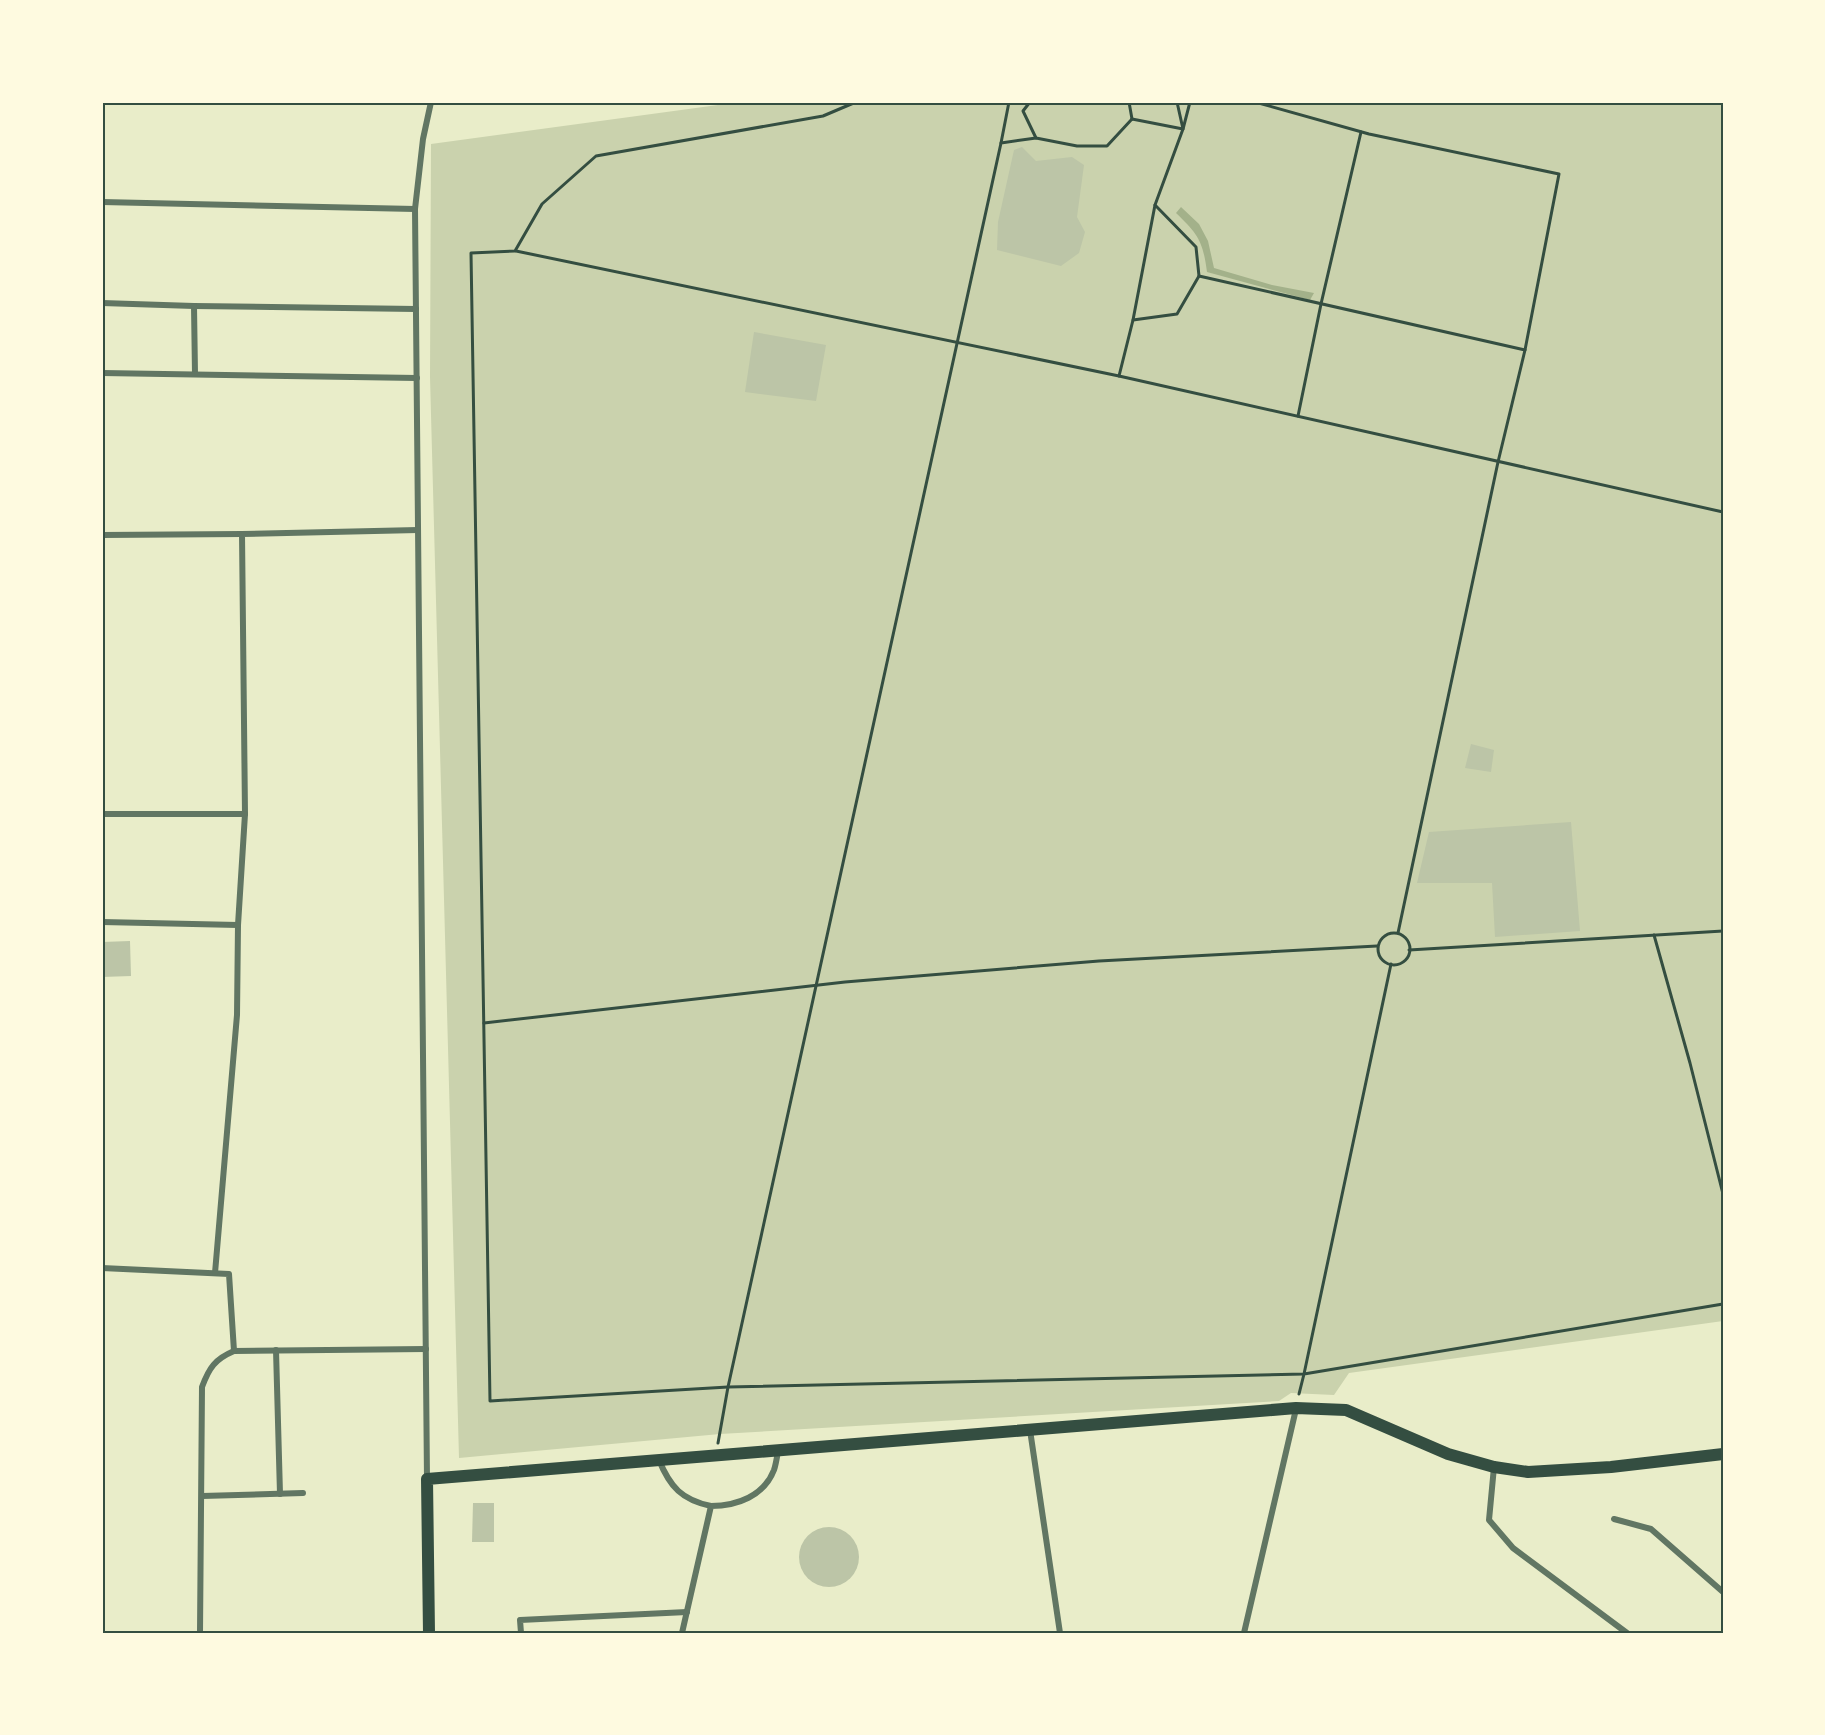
<svg xmlns="http://www.w3.org/2000/svg" width="1825" height="1735" font-family="'PT Sans',sans-serif">
	<style>
		.green { fill: #cad2ad }
		.water { fill: #a3b18a }
		.building { fill: #bcc5a7 }
		.lines { fill: none; stroke-linecap: round; stroke-linejoin: round }
		.path { stroke: #344e41; stroke-width: 3 }
		.minor { stroke: #617663; stroke-width: 6 }
		.secondary { stroke: #344e41; stroke-width: 12 }
		.neatline { fill: none; stroke: #344e41; stroke-width: 2 }
	</style>
	<rect width="100%" height="100%" fill="#e9edc9"/>
	<polygon class="green" points="740,102 1723,102 1723,1321 1349,1373 1334,1395 1291,1393 1279,1401 720,1434 459,1458 430,377 431,144"/>
	<path class="water" d="M1181,207L1199,224L1208,241L1214,268L1272,285L1314,293L1310,300L1207,272C1203,241 1198,234 1176,213Z"/>
	<g class="building">
		<polygon points="1022,147 1036,161 1072,157 1084,165 1077,217 1085,232 1079,253 1061,266 997,250 998,222 1014,150"/>
		<polygon points="754,332 826,345 816,401 745,392"/>
		<polygon points="1471,744 1494,750 1491,772 1465,768"/>
		<polygon points="1571,822 1580,931 1495,937 1492,883 1417,883 1429,832"/>
		<polygon points="130,941 131,976 102,977 102,942"/>
		<polygon points="473,1503 494,1503 494,1542 472,1542"/>
		<circle cx="829" cy="1557" r="30"/>
	</g>
	<g class="lines">
		<g class="path">
			<polyline points="856,102 823,116 596,156 542,204 515,251 471,253 490,1401 728,1387 1304,1374 1391,964"/>
			<polyline points="1030,102 1023,111 1036,138 1077,146 1107,146 1132,119"/>
			<polyline points="1129,102 1132,119"/>
			<polyline points="1190,102 1183,129 1155,205 1133,320 1119,376 1723,512"/>
			<polyline points="1255,102 1369,134 1559,174 1525,350"/>
			<polyline points="1132,119 1183,129 1177,102"/>
			<polyline points="1001,143 1009,102"/>
			<polyline points="1155,205 1196,247 1199,276 1525,350 1498,462 1398,933"/>
			<polyline points="516,251 1119,376"/>
			<polyline points="1133,320 1177,314 1199,276"/>
			<polyline points="1298,416 1321,304 1361,132"/>
			<circle cx="1394" cy="949" r="16"/>
			<polyline points="1654,935 1690,1063 1723,1194"/>
			<polyline points="1409,950 1723,931"/>
			<polyline points="484,1023 845,982 1099,961 1377,946"/>
			<polyline points="1299,1394 1304,1374 1723,1304"/>
			<polyline points="718,1443 728,1387 1001,143 1036,138"/>
		</g>
		<g class="minor">
			<polyline points="102,202 415,209"/>
			<polyline points="102,303 194,306 416,309"/>
			<polyline points="194,306 195,374"/>
			<polyline points="102,373 417,378"/>
			<polyline points="102,535 242,534"/>
			<polyline points="102,814 245,814 242,534 418,530"/>
			<polyline points="102,922 238,925"/>
			<polyline points="102,1268 229,1274 234,1351 426,1349"/>
			<polyline points="215,1273 237,1015 238,925 245,814"/>
			<polyline points="276,1350 280,1494"/>
			<polyline points="1030,1430 1060,1633"/>
			<path d="M659,1460C670,1487 682,1500 711,1506"/>
			<polyline points="1494,1467 1489,1520 1513,1548 1627,1633"/>
			<polyline points="427,1479 415,209 423,139 431,102"/>
			<polyline points="202,1496 303,1493"/>
			<polyline points="1614,1519 1651,1529 1723,1592"/>
			<path d="M200,1633L202,1387C209,1368 215,1359 234,1351"/>
			<polyline points="521,1633 520,1620 687,1612"/>
			<path d="M682,1633L711,1506C737,1506 764,1496 774,1470C776,1464 777,1457 778,1451"/>
			<polyline points="1244,1633 1296,1409"/>
		</g>
		<polyline class="secondary" points="429,1633 427,1479 1296,1408 1346,1410 1448,1454 1494,1467 1528,1472 1611,1467 1723,1454"/>
	</g>
	<rect width="1825" height="1735" fill="none" stroke="#fefae0" stroke-width="207"/>
	<rect x="104" y="104" width="1618" height="1528" class="neatline"/>
</svg>
